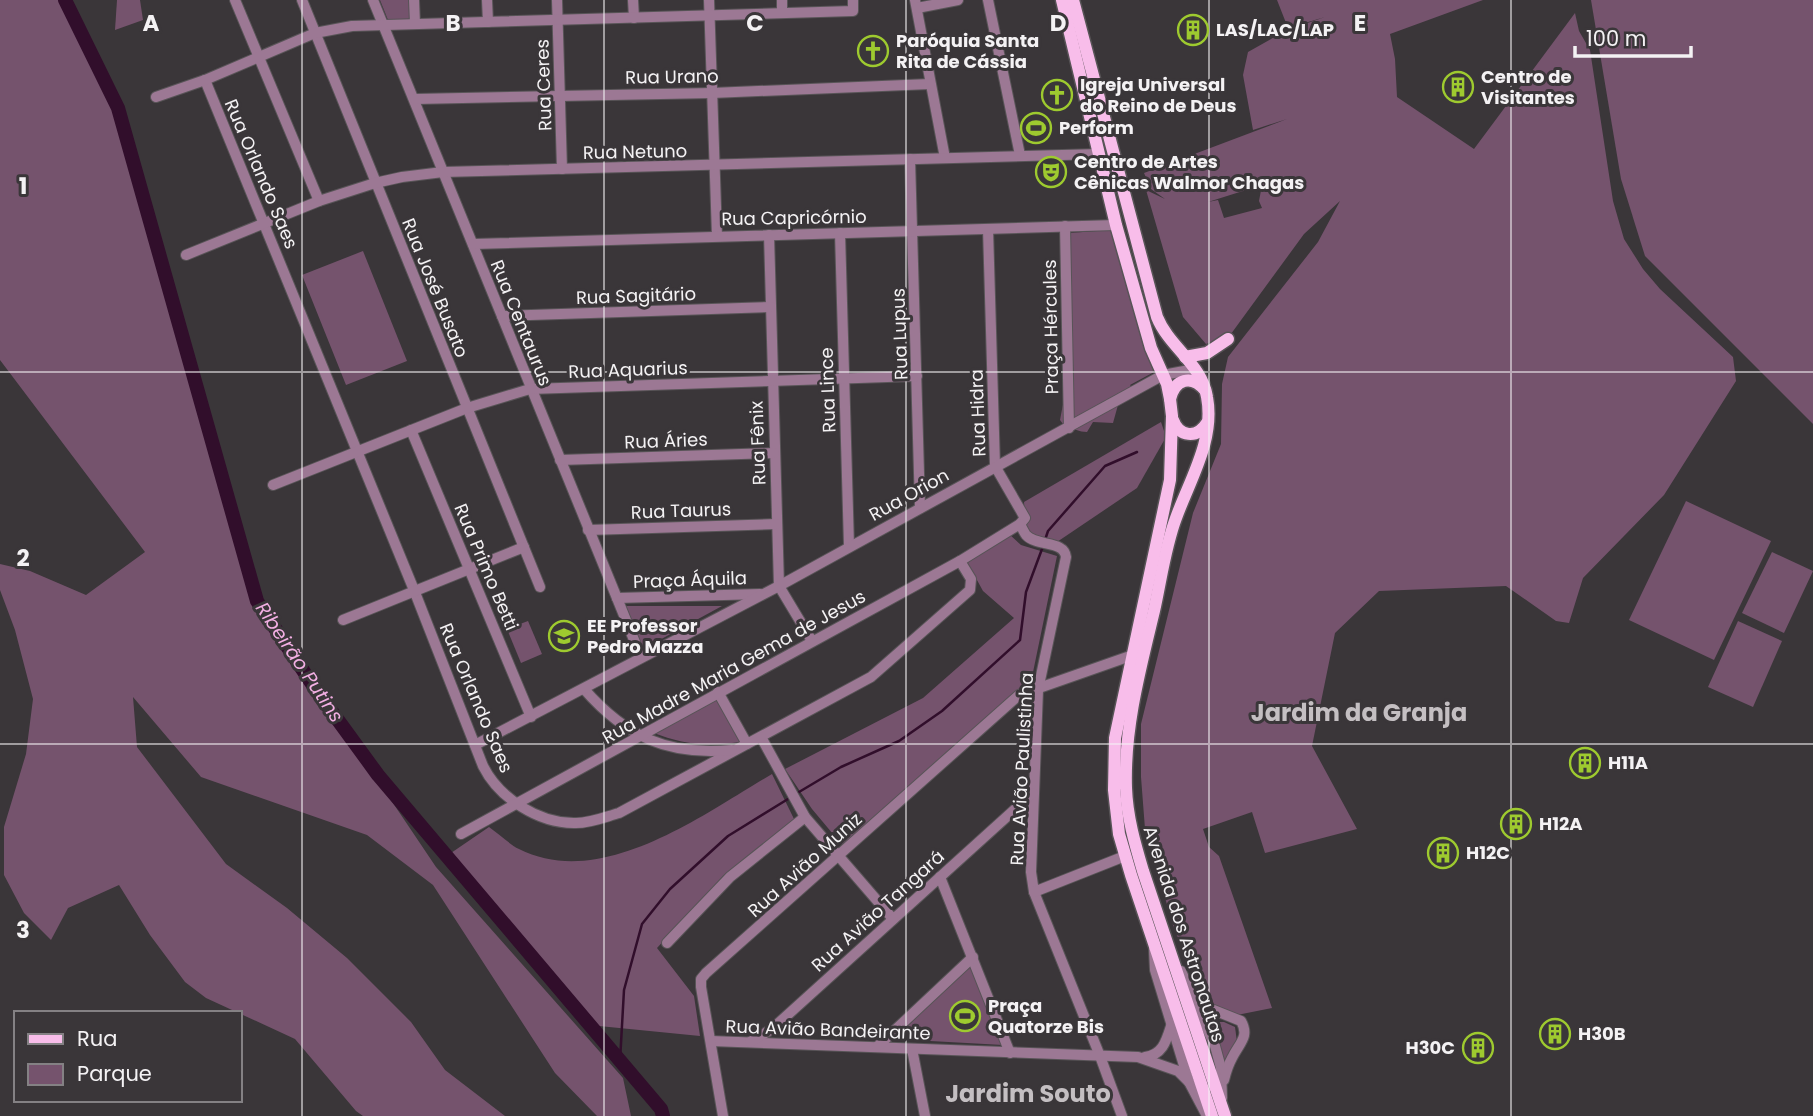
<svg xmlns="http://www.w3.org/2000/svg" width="1813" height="1116" font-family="Poppins,sans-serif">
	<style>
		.green { fill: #75536d; fill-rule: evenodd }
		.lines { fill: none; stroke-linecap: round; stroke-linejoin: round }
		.stream { stroke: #310e2b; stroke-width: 2.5 }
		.river { stroke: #310e2b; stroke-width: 14 }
		.minor-casing { stroke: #585457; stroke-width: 12 }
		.major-casing { stroke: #585457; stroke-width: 15 }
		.minor { stroke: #9c7894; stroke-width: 10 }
		.major { stroke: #f8bdea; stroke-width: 12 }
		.grid { fill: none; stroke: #f4f2f4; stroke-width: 2; stroke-opacity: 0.55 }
		.labels { text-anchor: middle; stroke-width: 6; stroke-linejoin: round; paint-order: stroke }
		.poi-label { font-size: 18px; font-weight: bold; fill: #f4f2f4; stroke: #3a3639; text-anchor: start }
		.street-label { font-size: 18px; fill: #f4f2f4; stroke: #3a3639 }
		.water-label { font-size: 19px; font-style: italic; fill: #f2afe3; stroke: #3a3639 }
		.district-label { font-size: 24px; font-weight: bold; fill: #c4bfc2; stroke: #3a3639 }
		.grid-label { font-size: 23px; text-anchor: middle; font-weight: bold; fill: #f4f2f4; stroke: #3a3639; stroke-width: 6; stroke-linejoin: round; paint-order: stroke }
	</style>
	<rect width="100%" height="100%" fill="#3a3639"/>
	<g class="green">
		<polygon points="0,0 64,0 121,116 257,601 436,867 623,1078 631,1116 597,1116 555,1073 433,885 367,835 201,777 133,697 137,747 226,864 287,908 347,958 411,1022 445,1070 505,1116 363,1116 356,1111 295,1039 206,998 185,982 150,935 119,885 68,908 51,940 24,913 4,875 4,827 26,754 33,699 15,630 0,590 0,564 30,571 86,595 145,552 0,360"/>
		<polygon points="117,0 140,0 143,20 115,30"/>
		<polygon points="380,0 410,0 411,19 388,20"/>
		<path d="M1277,0H1483L1390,34L1395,59L1397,97L1474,149L1575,13L1579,31L1590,50L1613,201L1624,239L1643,269L1660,289L1733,357L1736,381L1664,495L1583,578L1569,623L1556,621L1506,586L1379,591L1335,633L1312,746L1357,829L1265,853L1252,812L1203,829L1209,847L1219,856L1272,1008L1232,1016L1203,1004L1212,999L1175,932L1145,829L1141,777V724L1193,513L1221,444L1222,384L1228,357L1318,242L1340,201L1304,234L1228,338L1206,344L1183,317L1146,190L1165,199L1151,189L1144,173L1287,119L1253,130L1243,75L1248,52L1287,30L1325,17L1288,28ZM1262,185L1259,201L1262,208L1224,218L1218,200L1208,202Z"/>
		<polygon points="1591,0 1813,0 1813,424 1645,256 1621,179"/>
		<path d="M1111,230L1156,371L1130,385L1138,394L1118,405L1113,423L1093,422L1087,432C1079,432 1074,428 1066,428L1060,420L1064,399L1074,396L1069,233Z"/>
		<polygon points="363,251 407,361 346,385 302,275"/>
		<polygon points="1161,422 1166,437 1137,488 1054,544 1026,531 1024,502"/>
		<polygon points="1686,501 1771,541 1714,660 1629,620"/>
		<polygon points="1009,534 1021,545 1057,556 1032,677 843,846 812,809 785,769 923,698 1014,618 983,591 966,560"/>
		<polygon points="1772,552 1813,571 1784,633 1742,613"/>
		<polygon points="626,606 722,606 643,649"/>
		<polygon points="528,621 542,654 521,663 507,629"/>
		<polygon points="1738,621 1782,641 1753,707 1708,687"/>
		<path d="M716,698L741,742C703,747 686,745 651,732Z"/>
		<path d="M772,774L794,819L723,876L657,948L694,996L700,1036L599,1026L451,853L489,827C499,834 509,844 519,849C602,891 703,814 772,774Z"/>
		<polygon points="972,964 1003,1045 894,1039"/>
		<polygon points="1210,1022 1224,1022 1235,1027 1237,1042 1224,1067"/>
	</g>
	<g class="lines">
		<g class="stream">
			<polyline points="1046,537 1048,531 1105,466 1137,452"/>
			<polyline points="799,792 841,767 899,741 942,711 1020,640 1026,592 1042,549"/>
			<polyline points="620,1061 624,990 642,924 670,889 728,836 788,799"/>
		</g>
		<polyline class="river" points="65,0 118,108 257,601 316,690 378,775 661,1109 663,1116"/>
		<g class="minor-casing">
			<g id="minor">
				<polyline points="235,0 319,201"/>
				<polyline points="302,0 540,587"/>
				<polyline points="373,0 641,657"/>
				<polyline points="414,0 415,24"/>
				<polyline points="487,0 488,22"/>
				<polyline points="557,0 562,169"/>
				<polyline points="633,0 634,18"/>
				<polyline points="709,0 717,236"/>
				<polyline points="782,0 782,13"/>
				<polyline points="915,0 945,158"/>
				<polyline points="988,0 1020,155"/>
				<polyline points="917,8 958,0"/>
				<path d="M205,80L414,590L483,766C499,798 539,824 576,823C591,823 605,817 619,813L871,677L970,590L971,579L960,561"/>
				<polyline points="156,97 205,80 315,33 352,26 853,11 853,0"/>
				<polyline points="415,99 712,93 930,84"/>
				<polyline points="910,159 920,508"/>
				<polyline points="1065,226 1069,428"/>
				<path d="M988,229L995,466L1025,518L1020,524C1022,528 1024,532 1026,535C1037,547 1064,540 1066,557L1038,690L1031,872L1034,892L1100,1056L1122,1116"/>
				<polyline points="840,233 849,546"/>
				<polyline points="769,235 779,586 812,641"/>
				<polyline points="473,244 1116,225"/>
				<polyline points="186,255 319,201 375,183 402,177 443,172 1099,154"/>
				<polyline points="502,316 771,307"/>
				<polyline points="411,430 531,717"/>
				<polyline points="560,460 774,453"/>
				<polyline points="273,485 467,408 530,389 917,376"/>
				<polyline points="588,530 776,524"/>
				<polyline points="617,598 760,594"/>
				<polyline points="343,620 524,547"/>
				<path d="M584,689C626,737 668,756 732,750"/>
				<polyline points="718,692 747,744"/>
				<polyline points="761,737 805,817 893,919"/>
				<polyline points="475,745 779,586 1163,375 1195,369"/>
				<polyline points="461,834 960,561 1020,524"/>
				<polyline points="940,877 1010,1053"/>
				<polyline points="1034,892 1125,856"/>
				<polyline points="667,943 730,877 805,817"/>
				<polyline points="1154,949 1155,970 1189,1082 1207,1116"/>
				<polyline points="1181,971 1215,1046 1221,1068 1222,1098"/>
				<path d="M1197,1000L1211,1009L1241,1021C1250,1037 1239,1043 1232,1058C1228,1065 1226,1072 1224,1080"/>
				<polyline points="711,1041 1138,1057 1178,1071 1189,1082"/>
				<polyline points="750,1042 772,1029 1033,793"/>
				<polyline points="877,1047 973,957"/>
				<polyline points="912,1049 925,1116"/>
				<path d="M1145,1057C1164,1055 1167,1038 1172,1023"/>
				<polyline points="723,1116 701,987 701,979 706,973 1019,695 1133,655"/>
			</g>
		</g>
		<g class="major-casing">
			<g id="major">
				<polyline points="1062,0 1116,225 1151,348 1167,384 1170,399 1172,416 1170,480 1115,738 1114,790 1119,834 1131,875 1212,1116"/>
				<path d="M1073,0L1157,317C1169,347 1202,364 1207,397C1215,440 1190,479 1176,518C1165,547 1161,580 1154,611C1140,669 1124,728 1126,788C1127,817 1135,844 1143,871L1225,1116"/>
				<polyline points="1185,357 1207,353 1228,339"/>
				<path d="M1170,399C1175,379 1191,374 1205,390"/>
				<path d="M1173,420C1179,437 1197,439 1207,423"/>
			</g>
		</g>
		<use href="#minor" class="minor"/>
		<use href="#major" class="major"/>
	</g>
	<path class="grid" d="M302,0V1116M604,0V1116M906,0V1116M1209,0V1116M1511,0V1116M0,372H1813M0,744H1813"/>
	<defs>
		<g id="building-ring" transform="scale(1.575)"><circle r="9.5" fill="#3a3639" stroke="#9eca2f" stroke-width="1.5"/><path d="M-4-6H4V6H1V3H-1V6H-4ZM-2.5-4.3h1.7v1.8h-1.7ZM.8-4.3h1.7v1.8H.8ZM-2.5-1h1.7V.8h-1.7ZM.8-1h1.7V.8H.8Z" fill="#9eca2f"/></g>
		<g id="church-ring" transform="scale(1.575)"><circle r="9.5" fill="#3a3639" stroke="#9eca2f" stroke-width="1.5"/><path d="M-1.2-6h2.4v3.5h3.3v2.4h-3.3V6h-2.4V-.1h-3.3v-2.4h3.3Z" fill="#9eca2f"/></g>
		<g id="stadium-ring" transform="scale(1.575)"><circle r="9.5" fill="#3a3639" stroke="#9eca2f" stroke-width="1.5"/><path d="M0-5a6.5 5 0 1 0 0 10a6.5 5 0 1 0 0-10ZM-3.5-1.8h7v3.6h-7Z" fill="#9eca2f"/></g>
		<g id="theatre-ring" transform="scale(1.575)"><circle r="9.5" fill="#3a3639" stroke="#9eca2f" stroke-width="1.5"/><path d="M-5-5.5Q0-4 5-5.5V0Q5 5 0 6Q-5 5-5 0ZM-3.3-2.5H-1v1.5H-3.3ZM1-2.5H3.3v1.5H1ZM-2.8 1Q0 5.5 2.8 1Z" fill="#9eca2f"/></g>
		<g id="school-ring" transform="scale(1.575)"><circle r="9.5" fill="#3a3639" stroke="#9eca2f" stroke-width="1.5"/><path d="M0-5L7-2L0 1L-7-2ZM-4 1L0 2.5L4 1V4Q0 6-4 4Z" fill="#9eca2f"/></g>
	</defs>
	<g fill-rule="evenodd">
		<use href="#building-ring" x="1193" y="30"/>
		<use href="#church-ring" x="873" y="51"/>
		<use href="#building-ring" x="1458" y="87"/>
		<use href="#church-ring" x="1057" y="95"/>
		<use href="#stadium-ring" x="1036" y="128"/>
		<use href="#theatre-ring" x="1051" y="172"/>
		<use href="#school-ring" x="564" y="636"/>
		<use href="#building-ring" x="1585" y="763"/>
		<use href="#building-ring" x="1516" y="824"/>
		<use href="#building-ring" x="1443" y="853"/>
		<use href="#stadium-ring" x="965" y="1016"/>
		<use href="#building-ring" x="1555" y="1034"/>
		<use href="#building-ring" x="1478" y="1048"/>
	</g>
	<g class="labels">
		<g class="poi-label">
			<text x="1216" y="36">LAS/LAC/LAP</text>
			<text x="896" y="47">Paróquia Santa<tspan x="896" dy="21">Rita de Cássia</tspan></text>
			<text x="1481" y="83">Centro de<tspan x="1481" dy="21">Visitantes</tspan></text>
			<text x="1080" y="91">Igreja Universal<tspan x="1080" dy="21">do Reino de Deus</tspan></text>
			<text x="1059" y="134">Perform</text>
			<text x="1074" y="168">Centro de Artes<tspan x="1074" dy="21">Cênicas Walmor Chagas</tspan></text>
			<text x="587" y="632">EE Professor<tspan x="587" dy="21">Pedro Mazza</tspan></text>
			<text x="1608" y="769">H11A</text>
			<text x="1539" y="830">H12A</text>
			<text x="1466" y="859">H12C</text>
			<text x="988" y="1012">Praça<tspan x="988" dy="21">Quatorze Bis</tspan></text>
			<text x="1578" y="1040">H30B</text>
			<text x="1455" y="1054" text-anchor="end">H30C</text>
		</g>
		<g class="street-label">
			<text transform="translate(672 77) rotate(-1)" y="6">Rua Urano</text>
			<text transform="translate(544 85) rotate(-92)" y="6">Rua Ceres</text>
			<text transform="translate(635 152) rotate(-1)" y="6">Rua Netuno</text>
			<text transform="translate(261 174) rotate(67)" y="6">Rua Orlando Saes</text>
			<text transform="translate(794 218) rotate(-1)" y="6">Rua Capricórnio</text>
			<text transform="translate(435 288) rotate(68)" y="6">Rua José Busato</text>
			<text transform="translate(636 296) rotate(-2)" y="6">Rua Sagitário</text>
			<text transform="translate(521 323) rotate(68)" y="6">Rua Centaurus</text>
			<text transform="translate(1051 327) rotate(-91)" y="6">Praça Hércules</text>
			<text transform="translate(900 334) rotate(-92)" y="6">Rua Lupus</text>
			<text transform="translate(628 370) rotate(-2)" y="6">Rua Aquarius</text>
			<text transform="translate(828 390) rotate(-92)" y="6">Rua Lince</text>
			<text transform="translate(978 413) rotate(-92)" y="6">Rua Hidra</text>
			<text transform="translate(666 441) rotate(-2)" y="6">Rua Áries</text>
			<text transform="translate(758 443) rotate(-92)" y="6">Rua Fênix</text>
			<text transform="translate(909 495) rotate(-29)" y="6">Rua Orion</text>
			<text transform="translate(681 511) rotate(-2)" y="6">Rua Taurus</text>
			<text transform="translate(486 567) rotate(67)" y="6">Rua Primo Betti</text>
			<text transform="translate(690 580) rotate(-2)" y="6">Praça Áquila</text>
			<text transform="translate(734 667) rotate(-29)" y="6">Rua Madre Maria Gema de Jesus</text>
			<text transform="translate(476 698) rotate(67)" y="6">Rua Orlando Saes</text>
			<text transform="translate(1022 769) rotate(-87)" y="6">Rua Avião Paulistinha</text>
			<text transform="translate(805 865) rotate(-42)" y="6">Rua Avião Muniz</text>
			<text transform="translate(878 911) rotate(-42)" y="6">Rua Avião Tangará</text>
			<text transform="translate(1184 934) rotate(72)" y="6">Avenida dos Astronautas</text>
			<text transform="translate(828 1030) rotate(2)" y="6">Rua Avião Bandeirante</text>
		</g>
		<g class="water-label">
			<text transform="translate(300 662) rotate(56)" y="7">Ribeirão Putins</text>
		</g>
		<g class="district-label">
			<text x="1359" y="721">Jardim da Granja</text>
			<text x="1028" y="1102">Jardim Souto</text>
		</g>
	</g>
	<g class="grid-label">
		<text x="151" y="31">A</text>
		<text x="453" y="31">B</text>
		<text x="755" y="31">C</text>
		<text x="1058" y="31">D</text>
		<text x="1360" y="31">E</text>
		<text x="23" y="194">1</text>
		<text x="23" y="566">2</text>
		<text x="23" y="938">3</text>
	</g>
	<rect x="14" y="1011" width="228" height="91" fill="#3a3639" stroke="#848184" stroke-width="2"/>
	<rect x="28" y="1034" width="35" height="10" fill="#f8bdea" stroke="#848184" stroke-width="2"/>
	<text x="77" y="1046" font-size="21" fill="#f4f2f4">Rua</text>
	<rect x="28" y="1064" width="35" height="21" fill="#75536d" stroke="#848184" stroke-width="2"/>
	<text x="77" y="1081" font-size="21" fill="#f4f2f4">Parque</text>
	<path d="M1575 46v10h116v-10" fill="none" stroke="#f4f2f4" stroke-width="3.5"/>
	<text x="1586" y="46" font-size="21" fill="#f4f2f4" stroke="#3a3639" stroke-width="5" paint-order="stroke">100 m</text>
</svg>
